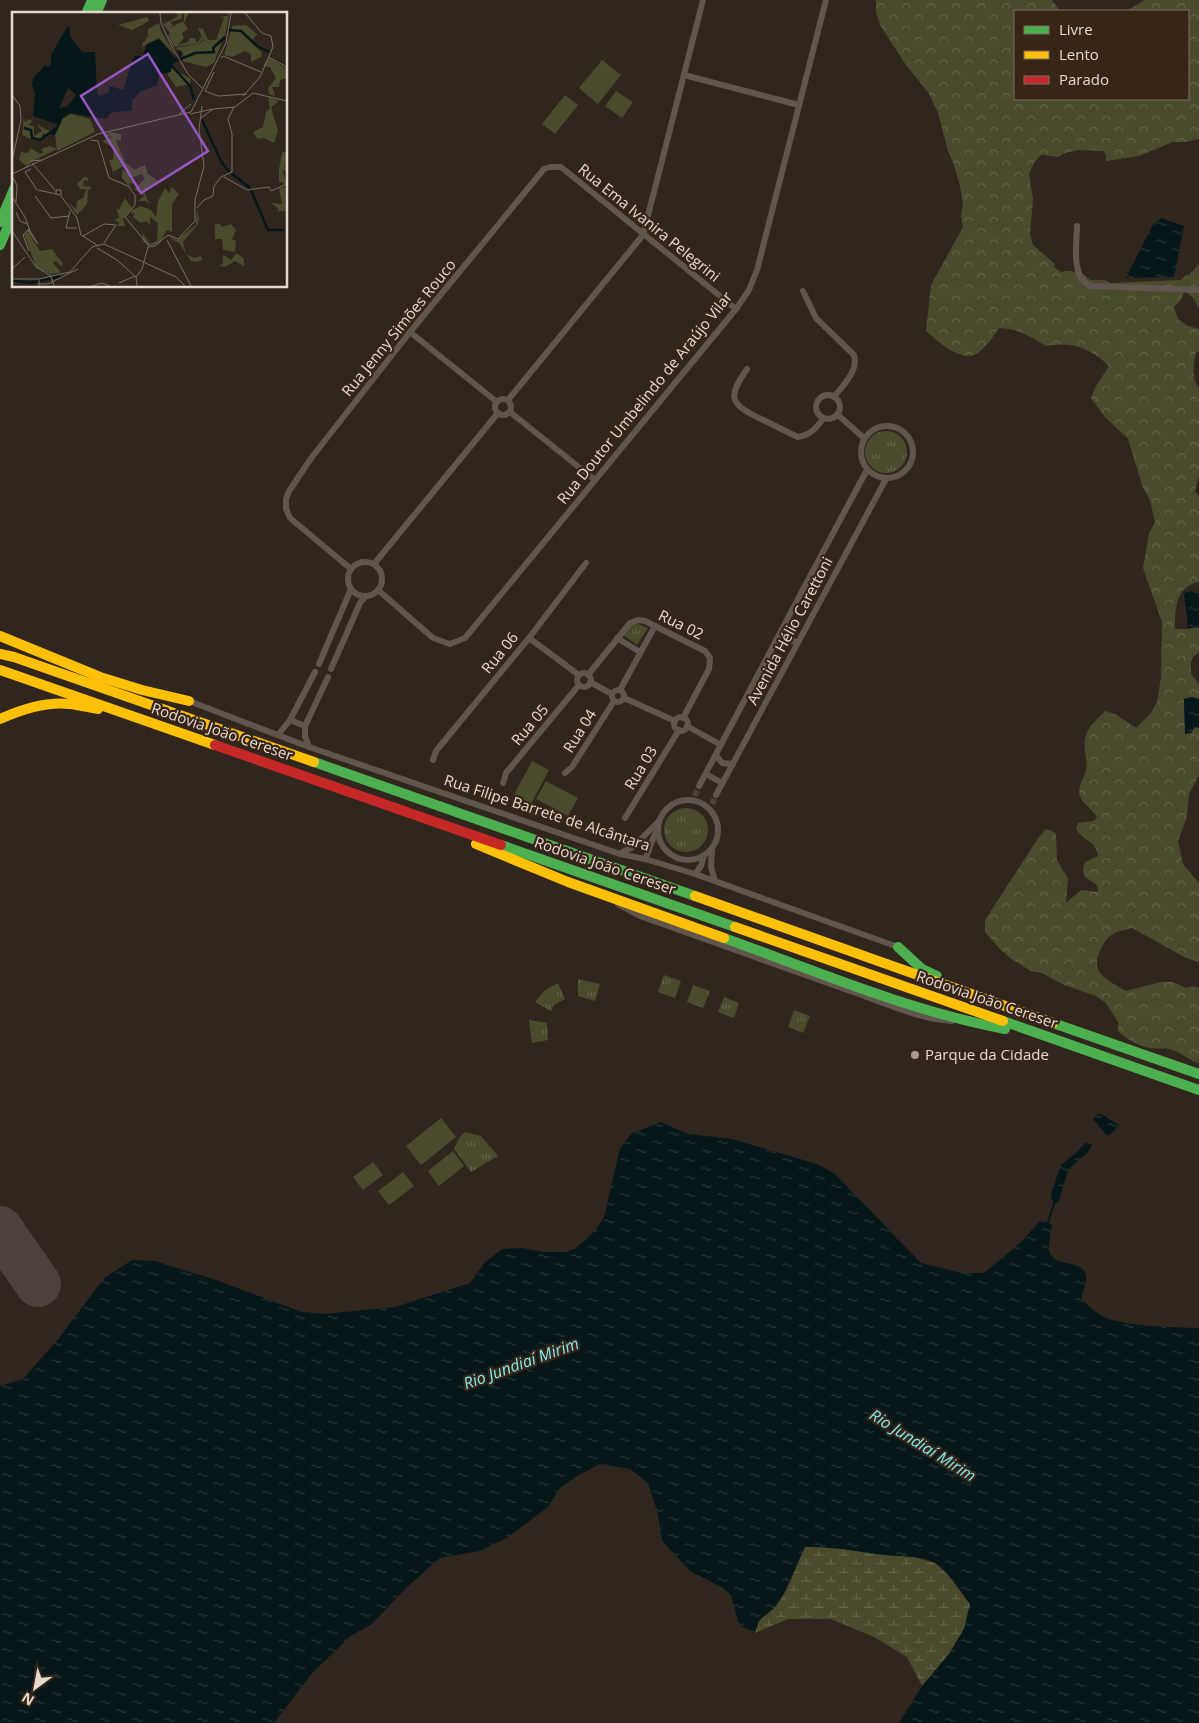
<svg xmlns="http://www.w3.org/2000/svg" width="1199" height="1723" font-family="'Open Sans',sans-serif">
	<style>
		.grass { fill: url(#grass-tufts) }
		.forest { fill: url(#forest-crowns) }
		.wetland { fill: url(#wetland-marsh) }
		.garden { fill: #4a4b2d }
		.water { fill: url(#water-ripples) }
		.lines { fill: none; stroke-linecap: round; stroke-linejoin: round }
		.stream { stroke: #051718; stroke-width: 2 }
		.runway { stroke: #4c423b; stroke-width: 46 }
		.street-tunnel { stroke: #4b4139; stroke-width: 6; stroke-dasharray: 6 3; stroke-linecap: butt }
		.street { stroke: #61554d; stroke-width: 6 }
		.fast { stroke: #4caf50; stroke-width: 10 }
		.slow { stroke: #ffc107; stroke-width: 10 }
		.jam { stroke: #c62828; stroke-width: 10 }
		.poi-dot { fill: #a69a92; stroke: #372517; stroke-width: 2 }
		.labels { text-anchor: middle; stroke-width: 4.5; stroke-linejoin: round; paint-order: stroke }
		.street-label { font-size: 15px; fill: #e5d9d0; stroke: #372517 }
		.poi-label { font-size: 15px; fill: #e5d9d0; stroke: #372517; text-anchor: start }
		.water-label { font-size: 16px; font-style: italic; fill: #7deaf4; stroke: #372517 }
		.inset-river { fill: none; stroke: #051718; stroke-width: 2.5 }
		.inset-road { fill: none; stroke: #786e65; stroke-width: 1 }
		.view { fill: #9657c3; fill-opacity: 0.15; stroke: #9657c3; stroke-width: 2.5 }
		.inset-edge { fill: none; stroke: #e5d9d0; stroke-width: 2.5 }
	</style>
	<defs>
		<pattern id="grass-tufts" width="24" height="20" patternUnits="userSpaceOnUse" patternTransform="scale(1.25)"><rect width="24" height="20" fill="#4a4b2d"/><path d="M3 7l-1-3M5 7V3M7 7l1-3M15 17l-1-3M17 17v-4M19 17l1-3" fill="none" stroke="#64644a"/></pattern>
		<pattern id="forest-crowns" width="20" height="18" patternUnits="userSpaceOnUse" patternTransform="scale(1.25)"><rect width="20" height="18" fill="#4a4b2d"/><path d="M2 6a3 3 0 1 1 6 0M12 15a3 3 0 1 1 6 0" fill="none" stroke="#64644a"/></pattern>
		<pattern id="wetland-marsh" width="20" height="14" patternUnits="userSpaceOnUse" patternTransform="scale(1.25)"><rect width="20" height="14" fill="#4a4b2d"/><path d="M1 5h8M5 5V1M11 12h8M15 12V8" fill="none" stroke="#64644a"/></pattern>
		<pattern id="water-ripples" width="26" height="14" patternUnits="userSpaceOnUse" patternTransform="scale(1.25)"><rect width="26" height="14" fill="#051718"/><path d="M2 4q2-2 4 0t4 0M15 11q2-2 4 0t4 0" fill="none" stroke="#293839"/></pattern>
	</defs>
	<rect width="100%" height="100%" fill="#30261e"/>
	<g class="grass">
		<circle cx="886" cy="452" r="21"/>
		<polygon points="636,623 648,628 637,645 623,635 630,626"/>
		<circle cx="686" cy="830" r="22"/>
		<polygon points="664,975 681,981 675,998 658,992"/>
		<polygon points="578,979 600,984 595,1001 578,996"/>
		<polygon points="558,983 565,999 554,1005 551,1011 535,1002 545,990"/>
		<polygon points="693,985 710,991 703,1008 687,1002"/>
		<polygon points="724,997 739,1003 734,1018 718,1012"/>
		<polygon points="794,1010 810,1016 803,1033 788,1027"/>
		<polygon points="529,1020 547,1023 548,1040 532,1043"/>
		<polygon points="465,1132 481,1136 498,1156 471,1172 454,1149 459,1138"/>
	</g>
	<path class="forest" d="M876,0H1052L1060,11H1015V99H1188V11H1126L1145,0H1199V139L1185,142H1173L1139,156L1106,161V154L1103,151L1079,150L1065,153L1058,157L1041,155L1034,163L1029,174L1033,199L1030,234L1033,245L1055,264L1054,267L1061,272C1070,269 1084,273 1090,280H1104L1111,283L1181,280L1186,275H1189L1199,264V309L1194,299L1186,292H1184L1181,300L1174,307L1178,319L1188,326L1199,329V352H1196C1194,364 1191,378 1199,388V475L1195,491L1199,497V582C1175,586 1175,610 1175,629H1190L1195,597L1199,592V652L1193,657L1191,662V674L1199,684V699L1192,697L1184,699L1185,734L1195,727L1199,728V775L1189,794L1187,817L1178,841L1183,864L1199,883V962L1186,958L1132,928C1125,930 1115,931 1109,937C1102,944 1094,959 1098,969C1101,978 1118,986 1126,991L1161,982H1173L1186,988L1193,986L1199,988V1063C1190,1061 1181,1052 1170,1049C1163,1048 1156,1049 1150,1048C1137,1046 1127,1039 1118,1031V1022L1106,1003L1096,996L1064,985L1042,973L1031,971L1010,958L999,948L985,932V920L1039,837L1046,829L1056,833L1057,860L1068,879L1066,903L1081,890L1098,892L1097,885C1085,877 1080,877 1085,862L1098,856C1097,841 1082,840 1076,829L1078,823L1093,821L1097,818C1093,809 1083,805 1080,796C1077,788 1084,778 1086,770C1088,759 1082,745 1086,735C1089,725 1099,718 1105,711L1115,714L1136,728L1151,713L1157,702L1161,678L1162,622L1143,568L1149,533L1155,522L1150,500L1143,488L1128,439L1104,416L1091,398L1096,386L1109,366C1091,348 1071,341 1046,346C1029,336 1020,329 999,328C993,337 986,347 978,353C962,364 937,341 926,331L931,285L963,227L961,216L963,205L960,186L953,162L948,151L938,113L928,92L906,65L880,25L876,12Z"/>
	<path class="wetland" d="M826,1546L886,1555L914,1557L935,1563L947,1574L970,1604L964,1629L949,1654L922,1686L907,1657L874,1637L831,1619H788L755,1633C761,1613 765,1619 776,1606C789,1590 796,1566 805,1547Z"/>
	<g class="garden">
		<polygon points="602,60 621,75 598,104 579,88"/>
		<polygon points="616,91 633,102 622,118 605,106"/>
		<polygon points="565,95 578,105 555,134 542,124"/>
		<polygon points="532,761 549,770 531,804 514,795"/>
		<polygon points="546,781 578,798 568,816 536,799"/>
		<polygon points="441,1118 456,1137 421,1165 406,1146"/>
		<polygon points="453,1151 464,1166 439,1186 428,1171"/>
		<polygon points="373,1162 383,1175 363,1190 353,1177"/>
		<polygon points="403,1172 414,1186 389,1205 378,1191"/>
	</g>
	<g class="water">
		<polygon points="1161,218 1184,226 1174,277 1126,278 1152,226"/>
		<polygon points="1192,591 1199,592 1199,628 1188,628 1184,593"/>
		<polygon points="1192,697 1199,699 1199,728 1195,727 1191,733 1185,734 1184,699"/>
		<polygon points="1101,1114 1119,1125 1112,1133 1107,1136 1093,1119 1096,1115"/>
		<path d="M660,1122L688,1134L732,1139L817,1164L834,1173L921,1263L962,1273H984L1020,1243L1040,1221L1052,1224C1051,1232 1049,1240 1049,1248C1050,1270 1083,1257 1086,1276C1087,1282 1083,1292 1081,1299C1089,1306 1098,1315 1109,1319C1136,1327 1171,1327 1199,1328V1723H899L922,1686L949,1654L964,1629L970,1604C962,1593 947,1569 935,1563C922,1555 900,1557 885,1555C858,1552 833,1546 805,1547L784,1593L775,1607L759,1620L755,1633L739,1625L731,1595L723,1588L690,1571L662,1541L658,1514L648,1483L630,1469L600,1464L577,1476L560,1488L548,1507L507,1538L480,1551L440,1558L406,1588L372,1624L351,1636L313,1672L274,1723H0V1386L23,1379L59,1338L104,1278L132,1260L155,1261L216,1280L302,1312L325,1314L395,1307L470,1283L485,1262L502,1249L522,1248L544,1252H566L576,1248L595,1231L604,1217L620,1148L631,1134Z"/>
		<path d="M1085,1143L1092,1144C1088,1157 1075,1160 1068,1171L1059,1201L1054,1204L1050,1196L1061,1165L1077,1152Z"/>
	</g>
	<g class="lines">
		<polyline class="stream" points="1048,1222 1054,1204"/>
		<polyline class="runway" points="0,1229 38,1284"/>
		<g class="street-tunnel">
			<polyline points="695,796 699,786"/>
			<polyline points="712,804 716,795"/>
		</g>
		<g class="street">
			<polyline points="684,75 799,105"/>
			<path d="M1077,226C1077,243 1070,278 1091,286L1199,290"/>
			<path d="M803,291L816,318L854,355C859,371 843,385 834,397"/>
			<polyline points="410,332 497,402"/>
			<path d="M747,369C728,396 729,404 759,418C772,424 785,431 798,437C811,435 816,428 823,419"/>
			<circle cx="828" cy="407" r="12"/>
			<circle cx="503" cy="407" r="8"/>
			<polyline points="508,400 643,235 703,0"/>
			<polyline points="510,412 595,480"/>
			<polyline points="838,415 864,438"/>
			<circle cx="887" cy="452" r="26"/>
			<circle cx="365" cy="579" r="17"/>
			<polyline points="374,564 498,413"/>
			<polyline points="351,569 290,518 286,509 286,499 289,491 312,457 410,332 544,169 550,167 561,167 736,309"/>
			<polyline points="378,590 433,638 450,644 465,638 736,309 749,290 757,270 826,0"/>
			<polyline points="780,634 797,643"/>
			<polyline points="529,638 579,675"/>
			<polyline points="617,638 640,652"/>
			<polyline points="319,664 351,589"/>
			<polyline points="331,669 360,603 366,596"/>
			<circle cx="584" cy="680" r="7"/>
			<polyline points="588,675 630,623 638,620 645,621 705,651 710,658 709,669 683,718"/>
			<polyline points="590,682 612,694"/>
			<circle cx="618" cy="696" r="6"/>
			<polyline points="620,690 655,626"/>
			<polyline points="624,698 675,721"/>
			<polyline points="189,701 309,747 620,854 645,859 695,874 898,947"/>
			<circle cx="681" cy="724" r="7"/>
			<polyline points="290,720 305,726"/>
			<polyline points="687,726 721,745"/>
			<polyline points="278,735 290,720 315,672"/>
			<polyline points="309,747 305,736 305,726 328,677"/>
			<polyline points="716,755 722,763 733,764"/>
			<polyline points="433,760 436,751 529,638 586,563"/>
			<polyline points="565,773 572,767 614,701"/>
			<polyline points="706,774 722,783"/>
			<polyline points="503,783 506,773 579,685"/>
			<path d="M699,786C755,681 810,575 867,470"/>
			<polyline points="716,795 886,479"/>
			<circle cx="688" cy="830" r="30"/>
			<polyline points="625,818 679,730"/>
			<polyline points="712,849 711,867 715,881"/>
			<polyline points="621,853 633,847 658,822"/>
			<path d="M645,859C650,850 651,840 657,831"/>
			<polyline points="695,874 701,866 704,856"/>
			<path d="M618,904L640,916C711,941 782,967 853,992C882,1002 922,1020 952,1021"/>
		</g>
		<g class="fast">
			<polyline points="86,14 92,0"/>
			<polyline points="96,14 102,0"/>
			<polyline points="0,222 14,189"/>
			<polyline points="0,245 14,212"/>
			<polyline points="314,762 695,896"/>
			<polyline points="501,845 735,927"/>
			<path d="M724,938C816,971 909,1011 1005,1029"/>
			<polyline points="898,947 922,969 937,976"/>
			<polyline points="1003,1021 1199,1090"/>
			<polyline points="1053,1023 1199,1074"/>
		</g>
		<g class="slow">
			<polyline points="0,636 100,677 142,690 189,701"/>
			<polyline points="0,654 14,657 314,762"/>
			<polyline points="0,670 215,745"/>
			<path d="M0,719C22,709 46,701 70,704C80,705 89,708 98,709"/>
			<polyline points="476,844 568,882 724,938"/>
			<polyline points="695,896 1053,1023"/>
			<polyline points="735,927 1003,1021"/>
		</g>
		<polyline class="jam" points="215,745 501,845"/>
	</g>
	<circle class="poi-dot" cx="915" cy="1055" r="5"/>
	<g class="labels">
		<g class="street-label">
			<text transform="translate(649 223) rotate(39)" y="5">Rua Ema Ivanira Pelegrini</text>
			<text transform="translate(399 328) rotate(-51)" y="5">Rua Jenny Simões Rouco</text>
			<text transform="translate(645 398) rotate(-51)" y="5">Rua Doutor Umbelindo de Araújo Vilar</text>
			<text transform="translate(681 625) rotate(26)" y="5">Rua 02</text>
			<text transform="translate(790 631) rotate(-62)" y="5">Avenida Hélio Carettoni</text>
			<text transform="translate(500 653) rotate(-51)" y="5">Rua 06</text>
			<text transform="translate(530 725) rotate(-50)" y="5">Rua 05</text>
			<text transform="translate(580 731) rotate(-58)" y="5">Rua 04</text>
			<text transform="translate(222 732) rotate(19)" y="5">Rodovia João Cereser</text>
			<text transform="translate(641 768) rotate(-59)" y="5">Rua 03</text>
			<text transform="translate(547 813) rotate(18)" y="5">Rua Filipe Barrete de Alcântara</text>
			<text transform="translate(605 866) rotate(19)" y="5">Rodovia João Cereser</text>
			<text transform="translate(987 1000) rotate(19)" y="5">Rodovia João Cereser</text>
		</g>
		<g class="poi-label">
			<text x="925" y="1060">Parque da Cidade</text>
		</g>
		<g class="water-label">
			<text transform="translate(521 1363) rotate(-20)" y="6">Rio Jundiaí Mirim</text>
			<text transform="translate(923 1445) rotate(32)" y="6">Rio Jundiaí Mirim</text>
		</g>
	</g>
	<g transform="translate(12 12)">
		<rect width="275" height="275" fill="#30261e"/>
		<path d="M59,102L78,107L83,120L45,139L43,122L50,107Z" fill="#4a4b2d"/>
		<path d="M164,1H170L169,7L158,10L161,13L157,16L172,9V1H177L172,11L176,17L170,21L172,26L166,33L176,30L178,26H183L185,31L190,24L186,16L191,17L196,28H204L212,6L206,5L216,4L215,1L217,2L213,24L201,34L191,27L186,32L161,35L156,24L158,21L149,10L152,12L166,4ZM135,5L137,9L120,18L106,13ZM257,46L275,57V66L268,68L267,75H260L263,84L257,82L256,76L264,66L258,55L251,54ZM256,85L267,89L259,95L266,119L262,131L252,126L246,127L241,120L251,115L254,100L258,96ZM61,103L75,107L80,118L64,125L58,117L74,115L67,105L59,108L54,106ZM12,104L13,111L16,107L21,109L16,113L22,114V124L30,119L24,112L37,119L41,116L35,123L31,121L29,129L21,128L10,123ZM98,120L109,122V129L104,128L113,150L122,158L133,153L136,162L148,170L132,179L138,193L134,189H126L132,184L122,177L133,167L130,162L118,166L122,172L117,171L120,177L110,166V158L117,161L112,154L101,160L97,148L101,147L102,136L90,129L101,125L91,124ZM38,134L45,137L13,153L7,148L9,140L16,141L19,136L28,142L31,140L29,137ZM275,139V161L270,157L275,173L267,169V157L270,141ZM72,165H75L77,169L72,168L71,174L80,175L76,179L75,192L65,203L56,190L64,197L65,189L71,186L74,177H68L65,172ZM160,175L167,182L160,192V220L155,218L147,232L137,234L131,229L130,220L138,232L145,229L146,211L138,205V214L135,209L129,211L121,205L123,201L119,202L120,198L129,194L139,198L144,205L146,189L153,176L157,181ZM273,175L274,199H265L267,197L259,191L270,192L267,176ZM113,186L120,196L111,207L113,214H105L107,210L102,209L107,205L104,196L107,198ZM185,196L187,207L186,212L171,230L174,242L182,246L189,244L190,248L185,250L179,249L167,231L156,225L165,228L184,213ZM207,211L210,215L219,212L224,218L220,227L224,229L223,240L211,238L210,227H203V213ZM16,220L28,239L40,237L51,252L49,254L44,249L41,251L49,261L38,262L24,255L12,222ZM225,241L232,247V254L223,249L213,255L207,254L211,251V243L219,248Z" fill="#4a4b2d"/>
		<path d="M147,11L149,19L164,44L147,26L131,34L130,41V32L136,25V17ZM234,13L245,22L239,30L250,41L249,45L239,50V42L233,39L220,45L212,43L220,14ZM211,27L202,51L194,55L171,49L170,39L162,36L187,32L192,28L203,34ZM162,54L166,60L178,66V72L164,75L155,62Z" fill="#4a4b2d"/>
		<path d="M55,15H58V24L70,40H83L85,81L88,84L97,80V74L111,78L122,44H131L135,32L147,27L163,46L168,43L166,38L171,42L165,46L167,49L160,52L159,60L147,62L145,73L128,80L120,89V99L100,100L94,107L58,101L50,107L48,113L21,104L23,81L20,73L21,66L33,53L36,55L39,52V43ZM56,76L64,83L56,94L47,96Z" fill="#051718" fill-rule="evenodd"/>
		<path class="inset-river" d="M216,18L229,19L245,34L257,40M166,48L183,41L202,40L201,36L213,25M159,53L178,74L182,88M190,108L209,149L217,160M12,116L19,118L20,126L28,128L44,116M37,121L42,122L47,112M220,162L238,176M239,178L256,218H272M0,268L18,271L48,264"/>
		<path class="inset-road" d="M148,1L149,11L160,35L176,62L190,76M256,45L275,55M209,46L211,44L249,60M202,60L193,79L206,84L235,82M0,83L8,94L9,108L0,149M231,84L248,65L261,35L259,24L250,21L233,1M167,102L179,92M178,102L201,97M189,106L201,97L223,95L241,81L275,89M79,128L86,129L97,166L116,174L123,183V193L113,205L137,234M20,151L43,178M13,156L19,149L30,148M19,157L13,160L25,178M0,162L86,122L179,100L214,31L219,1M0,164L5,173L4,190M212,165L235,178L257,175L259,179L275,172M26,178L44,182M48,183L44,182V178H49V184L65,206L69,223L85,233M23,184L39,206L57,204M0,185L13,205L18,219M185,196L192,188L201,184L202,174L209,165L220,160V122L216,107L222,95M58,199L54,216H65M4,200L8,209L15,212M17,217L11,223L17,239M16,218L18,219L26,232L17,220ZM0,219L24,255L39,264L42,274M71,224L92,212L104,213L92,231M155,228L179,274M85,236L105,248L124,265M0,257L13,245M0,267H27M107,271L123,264M27,272H36L66,257M27,274V267L58,260L80,235L92,232L164,265L173,274M80,274L90,271L98,274M125,274L124,265L130,257L136,235L143,234L156,223L166,227L183,209V188L192,154L187,117L190,94"/>
		<path class="view" d="M136,42L196,139L129,181L69,84Z"/>
		<rect width="275" height="275" class="inset-edge"/>
	</g>
	<rect x="1014" y="10" width="175" height="90" fill="#372517" stroke="#7d6d61"/>
	<rect x="1024" y="26" width="25" height="8" fill="#4caf50" stroke="#7d6d61"/>
	<text x="1059" y="35" font-size="15" fill="#e5d9d0">Livre</text>
	<rect x="1024" y="51" width="25" height="8" fill="#ffc107" stroke="#7d6d61"/>
	<text x="1059" y="60" font-size="15" fill="#e5d9d0">Lento</text>
	<rect x="1024" y="76" width="25" height="8" fill="#c62828" stroke="#7d6d61"/>
	<text x="1059" y="85" font-size="15" fill="#e5d9d0">Parado</text>
	<g transform="translate(35 1688) rotate(212)" stroke="#372517" stroke-width="4" paint-order="stroke">
	<path d="M0-4L9 19L0 12L-9 19Z" fill="#e5d9d0"/>
	<text y="-8" font-size="14" font-weight="bold" text-anchor="middle" fill="#e5d9d0">N</text>
	</g>
</svg>
